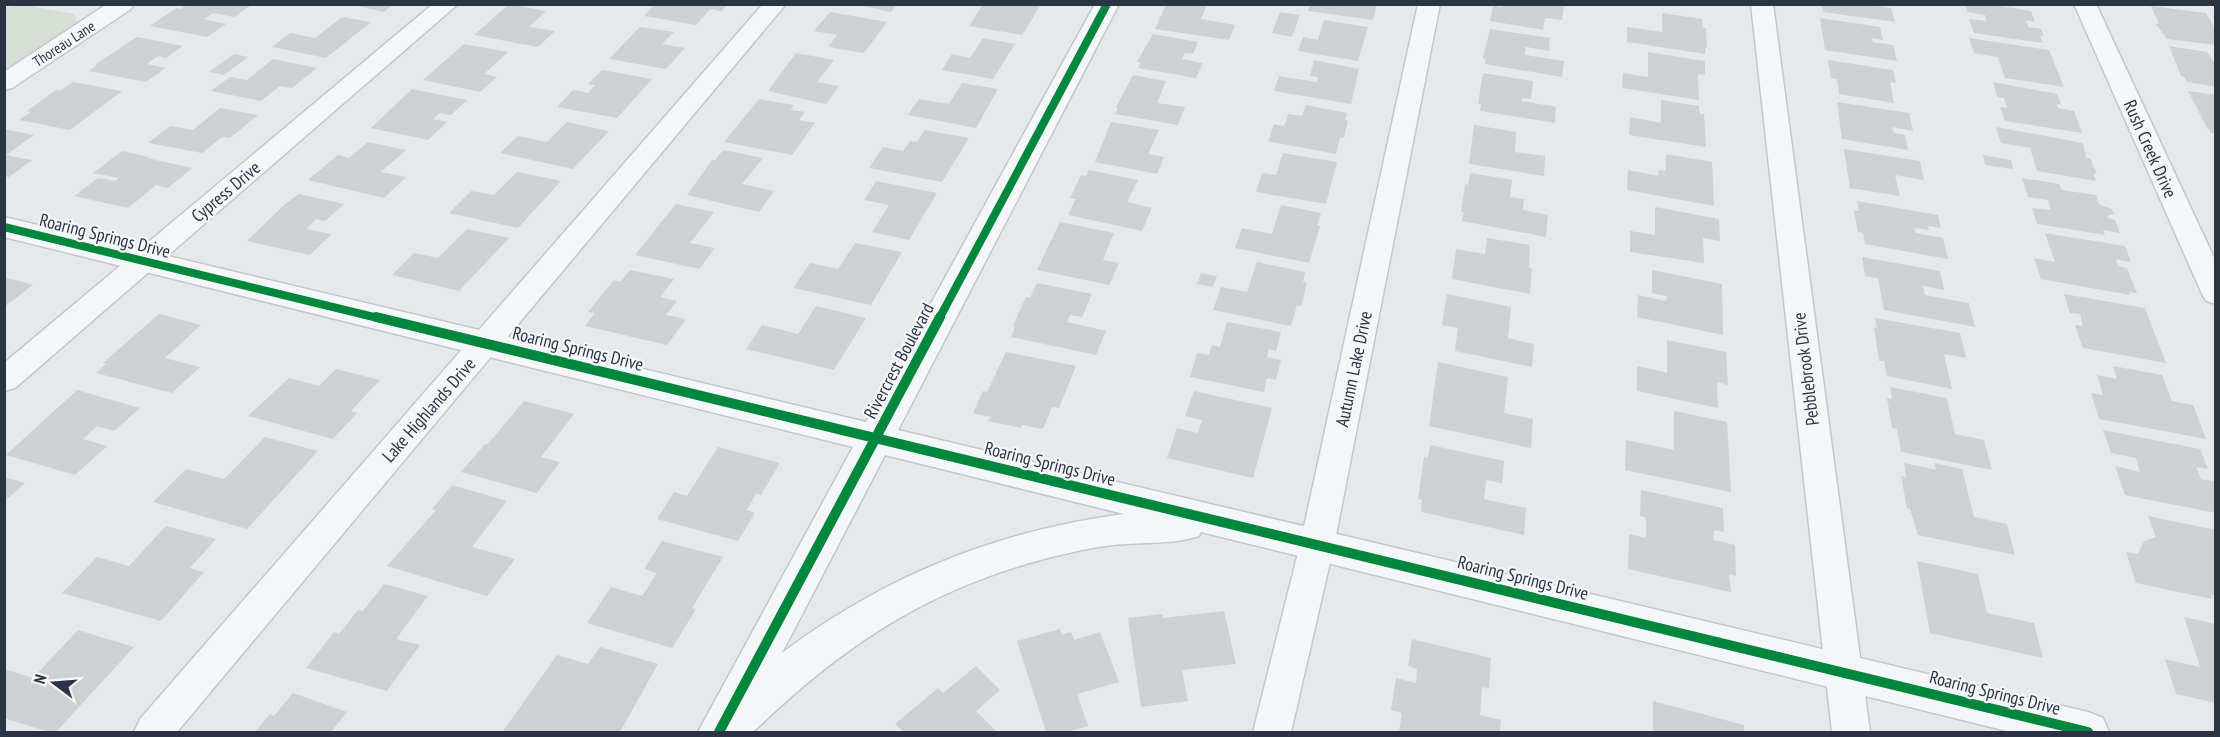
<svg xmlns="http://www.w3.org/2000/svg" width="2220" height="737" font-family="'PT Sans Narrow',sans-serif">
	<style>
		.green { fill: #d6ded6 }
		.building { fill: #ced0d3 }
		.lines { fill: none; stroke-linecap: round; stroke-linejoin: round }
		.minor-casing { stroke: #c4c6c8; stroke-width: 3 }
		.tertiary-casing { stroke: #c4c6c8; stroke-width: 3 }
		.minor { fill: #f5f6f7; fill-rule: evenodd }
		.tertiary { fill: #f5f6f7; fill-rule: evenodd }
		.cycleway-far1-casing { stroke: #f4f6f9; stroke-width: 10 }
		.cycleway-casing { stroke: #f4f6f9; stroke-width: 14 }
		.cycleway-far1 { stroke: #00873e; stroke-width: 8 }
		.cycleway { stroke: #00873e; stroke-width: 10 }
		.labels { text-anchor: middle; stroke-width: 4.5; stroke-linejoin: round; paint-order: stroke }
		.far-street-label { font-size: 15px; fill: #2b3445; stroke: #f4f6f9 }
		.street-label { font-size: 18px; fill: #2b3445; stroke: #f4f6f9 }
	</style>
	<rect width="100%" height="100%" fill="#e6e8ea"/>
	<polygon class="green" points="24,5 74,14 77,22 73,27 5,72 5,8"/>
	<g class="building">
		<polygon points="187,4 243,4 250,6 234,17 213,13 204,19 226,24 207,37 150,26 176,8 181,9"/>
		<polygon points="349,4 394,4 384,12"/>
		<polygon points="509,4 546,11 529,27 555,31 538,47 474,35"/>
		<polygon points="655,4 673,6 728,4 721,11 710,9 696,25 644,16"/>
		<polygon points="854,4 897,4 891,12"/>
		<polygon points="983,4 1029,4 1040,6 1022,35 969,26"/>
		<polygon points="1310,4 1377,4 1373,20 1308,11"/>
		<polygon points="1502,4 1564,4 1562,20 1545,18 1543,30 1490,21 1493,6 1502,7"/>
		<polygon points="1821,4 1867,4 1891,8 1895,22 1823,12"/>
		<polygon points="1965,4 1988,4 2031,11 2035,22 2026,20 2028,27 2041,29 2044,36 2040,36 2043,43 1974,33 1969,19 1987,21 1985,15 1967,12"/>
		<polygon points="1166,5 1207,5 1201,19 1235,25 1229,40 1155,29"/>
		<polygon points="2151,6 2206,13 2216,30 2216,45 2167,39 2156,24 2159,24"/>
		<polygon points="830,12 887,22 864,53 828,47 837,35 814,31"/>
		<polygon points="1280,12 1300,15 1292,37 1272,33"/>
		<polygon points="1662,13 1702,19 1703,28 1706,28 1707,48 1705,48 1705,54 1627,42 1627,27 1662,32"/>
		<polygon points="342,17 371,22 326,58 272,47 290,33 315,38"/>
		<polygon points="1820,18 1880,27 1883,40 1872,38 1873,42 1893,45 1897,61 1825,50"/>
		<polygon points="1324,20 1368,27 1358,61 1298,51 1303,37 1318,40"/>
		<polygon points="640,27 674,32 662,44 685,48 666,69 609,59"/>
		<polygon points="1490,29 1550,38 1549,51 1526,47 1525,55 1564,61 1562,77 1485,64 1486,59 1483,58"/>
		<polygon points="1153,34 1198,42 1193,54 1185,53 1182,59 1203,63 1196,78 1138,68 1141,62 1137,62"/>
		<polygon points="137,37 183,46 166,58 158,56 147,64 166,68 146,82 89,71 97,65 95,65"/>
		<polygon points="983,38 1015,44 993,79 942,70 952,54 970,58"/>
		<polygon points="1969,38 2049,50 2064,87 2005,78 1998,57 1974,53"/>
		<polygon points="464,44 508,52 484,74 497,77 480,92 423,80"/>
		<polygon points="2169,46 2207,52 2216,65 2216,87 2187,82 2184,77 2181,76"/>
		<polygon points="1648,52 1705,61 1705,75 1698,74 1699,100 1622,88 1623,73 1648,77"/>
		<polygon points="796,53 834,60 817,82 839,86 826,104 768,91"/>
		<polygon points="234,54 248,57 224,75 209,72"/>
		<polygon points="273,59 317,68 292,88 280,86 261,101 211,91 230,77 247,80"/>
		<polygon points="1314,60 1359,69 1351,104 1274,91 1279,76 1317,82 1318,77 1310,76"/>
		<polygon points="1828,60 1893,70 1896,83 1890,82 1894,103 1839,94 1837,79 1831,78"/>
		<polygon points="602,70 652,79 617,118 557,107 573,90 588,93 595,85 588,84"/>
		<polygon points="1483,73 1533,81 1531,99 1522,98 1522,101 1556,107 1555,123 1480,111 1481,104 1478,104"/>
		<polygon points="1133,75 1166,81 1157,103 1185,107 1178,125 1115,114 1118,108 1116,107"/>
		<polygon points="73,82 122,91 70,130 19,120 31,112 27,111 56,90 60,91"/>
		<polygon points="1993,82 2057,94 2061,105 2057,104 2058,108 2074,111 2082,133 2005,121 2000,107 2007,108 2004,98 1997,97"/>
		<polygon points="962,83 998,89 976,128 908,115 919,99 949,104"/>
		<polygon points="412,89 467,100 451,115 440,113 433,119 447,122 428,140 371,128"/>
		<polygon points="2188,91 2216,95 2216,133 2211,133 2206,126"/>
		<polygon points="759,99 794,105 791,110 805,112 799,120 815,123 792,155 724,142"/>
		<polygon points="1661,100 1699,106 1700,114 1704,114 1706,147 1629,135 1630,117 1661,123"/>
		<polygon points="1837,102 1909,113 1913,131 1892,127 1894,133 1905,135 1908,150 1842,139"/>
		<polygon points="1306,105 1347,113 1345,120 1348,121 1344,138 1340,138 1336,154 1268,141 1274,124 1284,126 1288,114 1302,116"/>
		<polygon points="220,108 258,115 230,138 222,137 202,153 148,143 170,126 193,130"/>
		<polygon points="567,122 609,131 573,169 500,153 518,136 547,142"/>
		<polygon points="1111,122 1159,130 1148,154 1164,157 1157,174 1095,162"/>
		<polygon points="1474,125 1516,132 1515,152 1545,156 1544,176 1469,164"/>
		<polygon points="1996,127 2083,143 2086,158 2090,158 2097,174 2093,173 2096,181 2037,171 2030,148 2001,143"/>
		<polygon points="4,129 34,135 6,155 32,160 9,177 4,176"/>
		<polygon points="925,130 969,138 942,182 869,168 883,147 903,151 910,141 917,142"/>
		<polygon points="368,142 406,150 381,172 406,177 384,198 308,180 338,155 349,158"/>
		<polygon points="1844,149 1920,161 1924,180 1895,175 1900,196 1850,188"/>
		<polygon points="723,150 763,158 742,184 774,191 759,212 687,195 712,160 715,160"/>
		<polygon points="122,151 149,157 147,158 192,168 168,188 156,185 128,208 74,196 98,178 115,181 119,178 93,173"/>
		<polygon points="1283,153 1337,162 1326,204 1256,192 1262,173 1276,175"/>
		<polygon points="1666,154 1712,162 1714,206 1627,190 1628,170 1659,176 1658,170 1666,171"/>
		<polygon points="1983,155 2011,160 2013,169 1985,165"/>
		<polygon points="1089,170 1138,180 1127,202 1152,208 1142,231 1068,215 1076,199 1070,198 1081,175 1086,176"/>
		<polygon points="517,172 561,181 518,228 449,213 471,191 494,195"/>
		<polygon points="1470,173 1512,180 1510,197 1524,199 1523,210 1548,215 1546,237 1462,221 1464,212 1461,212 1465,184 1468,185"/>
		<polygon points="2022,178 2059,184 2062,190 2096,195 2099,204 2112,209 2114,214 2107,216 2108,218 2115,220 2120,233 2103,230 2105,235 2037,224 2032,208 2051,210 2048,200 2028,197"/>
		<polygon points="876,181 937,193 909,240 872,232 889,205 864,200"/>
		<polygon points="299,194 344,204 325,221 316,219 306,229 332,234 310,255 247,241 284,205"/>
		<polygon points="1857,201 1938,215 1941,228 1928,226 1929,230 1914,228 1916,233 1943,238 1948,259 1865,244 1863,233 1858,232 1854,211 1859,211"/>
		<polygon points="676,204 714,212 690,243 715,248 699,269 635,255"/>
		<polygon points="1281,205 1321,213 1317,226 1320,226 1309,263 1235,248 1242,228 1272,234"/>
		<polygon points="1655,207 1719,219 1720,241 1703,238 1704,263 1630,252 1630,231 1655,235"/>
		<polygon points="1060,222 1114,233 1103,260 1119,263 1109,285 1037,270"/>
		<polygon points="467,229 509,238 459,291 392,275 414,253 438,258"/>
		<polygon points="2045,233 2125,246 2131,262 2116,259 2118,266 2127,268 2137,293 2129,292 2130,295 2041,279 2034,258 2055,262"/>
		<polygon points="1487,238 1530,245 1529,268 1532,268 1530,294 1452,279 1456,249 1485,254"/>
		<polygon points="855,243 902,252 871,305 793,288 810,263 838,269"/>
		<polygon points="1862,257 1940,271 1944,290 1923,286 1925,295 1969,303 1975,327 1884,310 1878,278 1865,276"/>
		<polygon points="1257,262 1305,272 1303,282 1307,283 1301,306 1297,305 1291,326 1213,310 1221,287 1247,292"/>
		<polygon points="630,270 674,279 660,297 677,301 666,315 686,319 667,345 585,326 595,313 588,312 614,280 620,282"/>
		<polygon points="1652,270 1722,284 1723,335 1637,317 1638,295 1666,301 1667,296 1652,293"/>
		<polygon points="1201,273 1217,276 1213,287 1197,284"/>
		<polygon points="4,277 33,285 4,307"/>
		<polygon points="1037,283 1092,294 1082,317 1070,315 1067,322 1106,331 1096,355 1011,337 1015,327 1013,326 1026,297 1030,298"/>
		<polygon points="1447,294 1511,307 1508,338 1534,344 1532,367 1455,351 1458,328 1442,325"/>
		<polygon points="2064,294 2145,308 2166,363 2083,348 2075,325 2083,326 2080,314 2070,313"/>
		<polygon points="816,306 866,318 834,370 746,349 762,325 798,334"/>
		<polygon points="159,314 201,325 165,358 200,367 172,393 96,373 106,364 103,363"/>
		<polygon points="1875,318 1960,333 1966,358 1944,354 1952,389 1887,376 1884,361 1879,361 1874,327 1877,328"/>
		<polygon points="1227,322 1281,332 1276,351 1269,349 1267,357 1281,360 1276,380 1267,378 1264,392 1190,377 1197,353 1209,355 1212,345 1220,347"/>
		<polygon points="1667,340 1726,352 1728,385 1717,382 1718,408 1637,391 1637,366 1667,373"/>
		<polygon points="1006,352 1076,366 1059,408 1052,407 1043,429 1022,425 1021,428 988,421 990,417 973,413 983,391 987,392"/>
		<polygon points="1438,362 1508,377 1504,413 1533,419 1531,448 1429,426"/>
		<polygon points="2113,366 2162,375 2172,401 2193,405 2206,439 2099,419 2091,393 2103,395 2097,375 2117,379"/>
		<polygon points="336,369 380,380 351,411 357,413 333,439 248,416 289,378 319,386"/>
		<polygon points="1890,387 1947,398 1955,434 1984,440 1992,470 1901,452 1897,429 1892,428 1887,398 1892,399"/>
		<polygon points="77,390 140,408 114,431 97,426 83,439 107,446 75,475 6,455"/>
		<polygon points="1194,391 1272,408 1253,478 1167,458 1177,428 1198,433 1202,420 1185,416"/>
		<polygon points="524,401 574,414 541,457 560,462 537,493 461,472 485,444 488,444"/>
		<polygon points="1674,411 1727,422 1731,492 1625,470 1626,440 1674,450"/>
		<polygon points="2103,430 2200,449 2208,469 2196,467 2201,479 2216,482 2216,513 2125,495 2115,466 2140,472 2136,458 2111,453"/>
		<polygon points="265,437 318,451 247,529 153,502 186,469 224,479"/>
		<polygon points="1430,445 1504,461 1502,483 1486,480 1484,499 1526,508 1524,535 1421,512 1422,500 1418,499 1424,457 1428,458"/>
		<polygon points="718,447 780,463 761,495 756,494 747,510 755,513 738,541 657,519 674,492 687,496"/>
		<polygon points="1904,463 1936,470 1934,463 1962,469 1974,517 2007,524 2015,555 1918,535 1910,509 1907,508 1901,476 1906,477"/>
		<polygon points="5,477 25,483 5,501"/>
		<polygon points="452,485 507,501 472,547 515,559 487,596 387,566 436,510 432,509"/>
		<polygon points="1641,490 1723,508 1724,532 1714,530 1714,540 1735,545 1736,576 1729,574 1731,592 1628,569 1629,534 1646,538 1646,518 1640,516"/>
		<polygon points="2148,516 2216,530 2216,596 2211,595 2212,599 2136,583 2126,552 2138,554 2144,541 2156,537"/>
		<polygon points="166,526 216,539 190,568 204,572 161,621 62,593 97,557 129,566"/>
		<polygon points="662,541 723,557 692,608 696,609 672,648 587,623 611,587 642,596 657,573 644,569"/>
		<polygon points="1917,561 1978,574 1987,613 2034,623 2043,658 1930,633"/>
		<polygon points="384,584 428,596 396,639 420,645 387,691 306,668 334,632 339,634 358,610 363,611"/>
		<polygon points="1224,611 1236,664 1182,670 1188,701 1141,707 1128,618 1163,614 1163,618"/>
		<polygon points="2184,617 2216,624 2216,703 2176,694 2165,659 2200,667"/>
		<polygon points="1060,629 1062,635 1071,632 1074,640 1100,632 1119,682 1077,694 1088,726 1067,732 1046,732 1017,641"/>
		<polygon points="78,630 134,647 56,732 49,732 4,718 4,669 33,678"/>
		<polygon points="1412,639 1491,658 1489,689 1482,687 1480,715 1501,720 1500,732 1399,732 1402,713 1391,710 1396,678 1416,683 1417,669 1408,666"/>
		<polygon points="600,647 658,664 620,732 503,731 557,655 588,664"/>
		<polygon points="976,666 1000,690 976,711 997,732 904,732 895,724 938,688 943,693"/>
		<polygon points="293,693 347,712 331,732 255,732 270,714 274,716"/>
		<polygon points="1653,701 1744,725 1744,732 1653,732"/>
	</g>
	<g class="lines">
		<g class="minor-casing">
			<g id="minor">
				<polygon points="107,4 134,4 131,9 12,88 4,90 4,72"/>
				<polygon points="433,4 458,4 15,388 4,391 4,363"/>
				<polygon points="763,4 786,4 177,732 134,732 140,719"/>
				<polygon points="1418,4 1440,4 1334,545 1291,732 1253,732 1300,545"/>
				<polygon points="1751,4 1773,4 1870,732 1832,732"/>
				<polygon points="2074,4 2096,4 2216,262 2216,304 2206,301 2202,294"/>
			</g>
		</g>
		<g class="tertiary-casing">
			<path id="tertiary" d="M1095,4H1119L898,430L2088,712L2103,718L2109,732H2011L1201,532L1199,536C1176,544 1151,542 1127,544C1105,545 1081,550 1060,555C934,585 845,643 753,732H698L853,447L4,237V217L866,422ZM885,455L1124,514C996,531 885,576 782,653Z"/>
		</g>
		<use href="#minor" class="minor"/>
		<use href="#tertiary" class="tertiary"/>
		<g class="cycleway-far1-casing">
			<g id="cycleway-far1">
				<polyline points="4,227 382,319"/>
				<polyline points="939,319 1107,4"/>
			</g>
		</g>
		<g class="cycleway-casing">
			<g id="cycleway">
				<polyline points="376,317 2088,732"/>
				<polyline points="719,732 940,317"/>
			</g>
		</g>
		<use href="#cycleway-far1" class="cycleway-far1"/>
		<use href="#cycleway" class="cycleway"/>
	</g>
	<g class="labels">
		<g class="far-street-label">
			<text transform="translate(64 44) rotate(-33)" y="5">Thoreau Lane</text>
		</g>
		<g class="street-label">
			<text transform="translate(2150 149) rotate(66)" y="6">Rush Creek Drive</text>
			<text transform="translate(226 192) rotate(-40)" y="6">Cypress Drive</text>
			<text transform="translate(105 236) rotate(14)" y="6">Roaring Springs Drive</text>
			<text transform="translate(578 349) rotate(14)" y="6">Roaring Springs Drive</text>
			<text transform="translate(899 361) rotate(-62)" y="6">Rivercrest Boulevard</text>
			<text transform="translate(1354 369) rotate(-78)" y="6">Autumn Lake Drive</text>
			<text transform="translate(1806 369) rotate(-97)" y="6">Pebblebrook Drive</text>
			<text transform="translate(429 410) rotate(-49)" y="6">Lake Highlands Drive</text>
			<text transform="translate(1050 464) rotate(14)" y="6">Roaring Springs Drive</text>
			<text transform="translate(1523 578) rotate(14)" y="6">Roaring Springs Drive</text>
			<text transform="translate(1995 693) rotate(14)" y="6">Roaring Springs Drive</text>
		</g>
	</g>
	<rect width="2220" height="737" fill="none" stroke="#2b3445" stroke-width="12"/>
	<g transform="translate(54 683) rotate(286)" stroke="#f4f6f9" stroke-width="4.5" paint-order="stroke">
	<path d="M0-4.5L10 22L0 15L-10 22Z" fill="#2b3445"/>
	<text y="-9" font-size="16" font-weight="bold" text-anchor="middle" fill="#2b3445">N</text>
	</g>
</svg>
